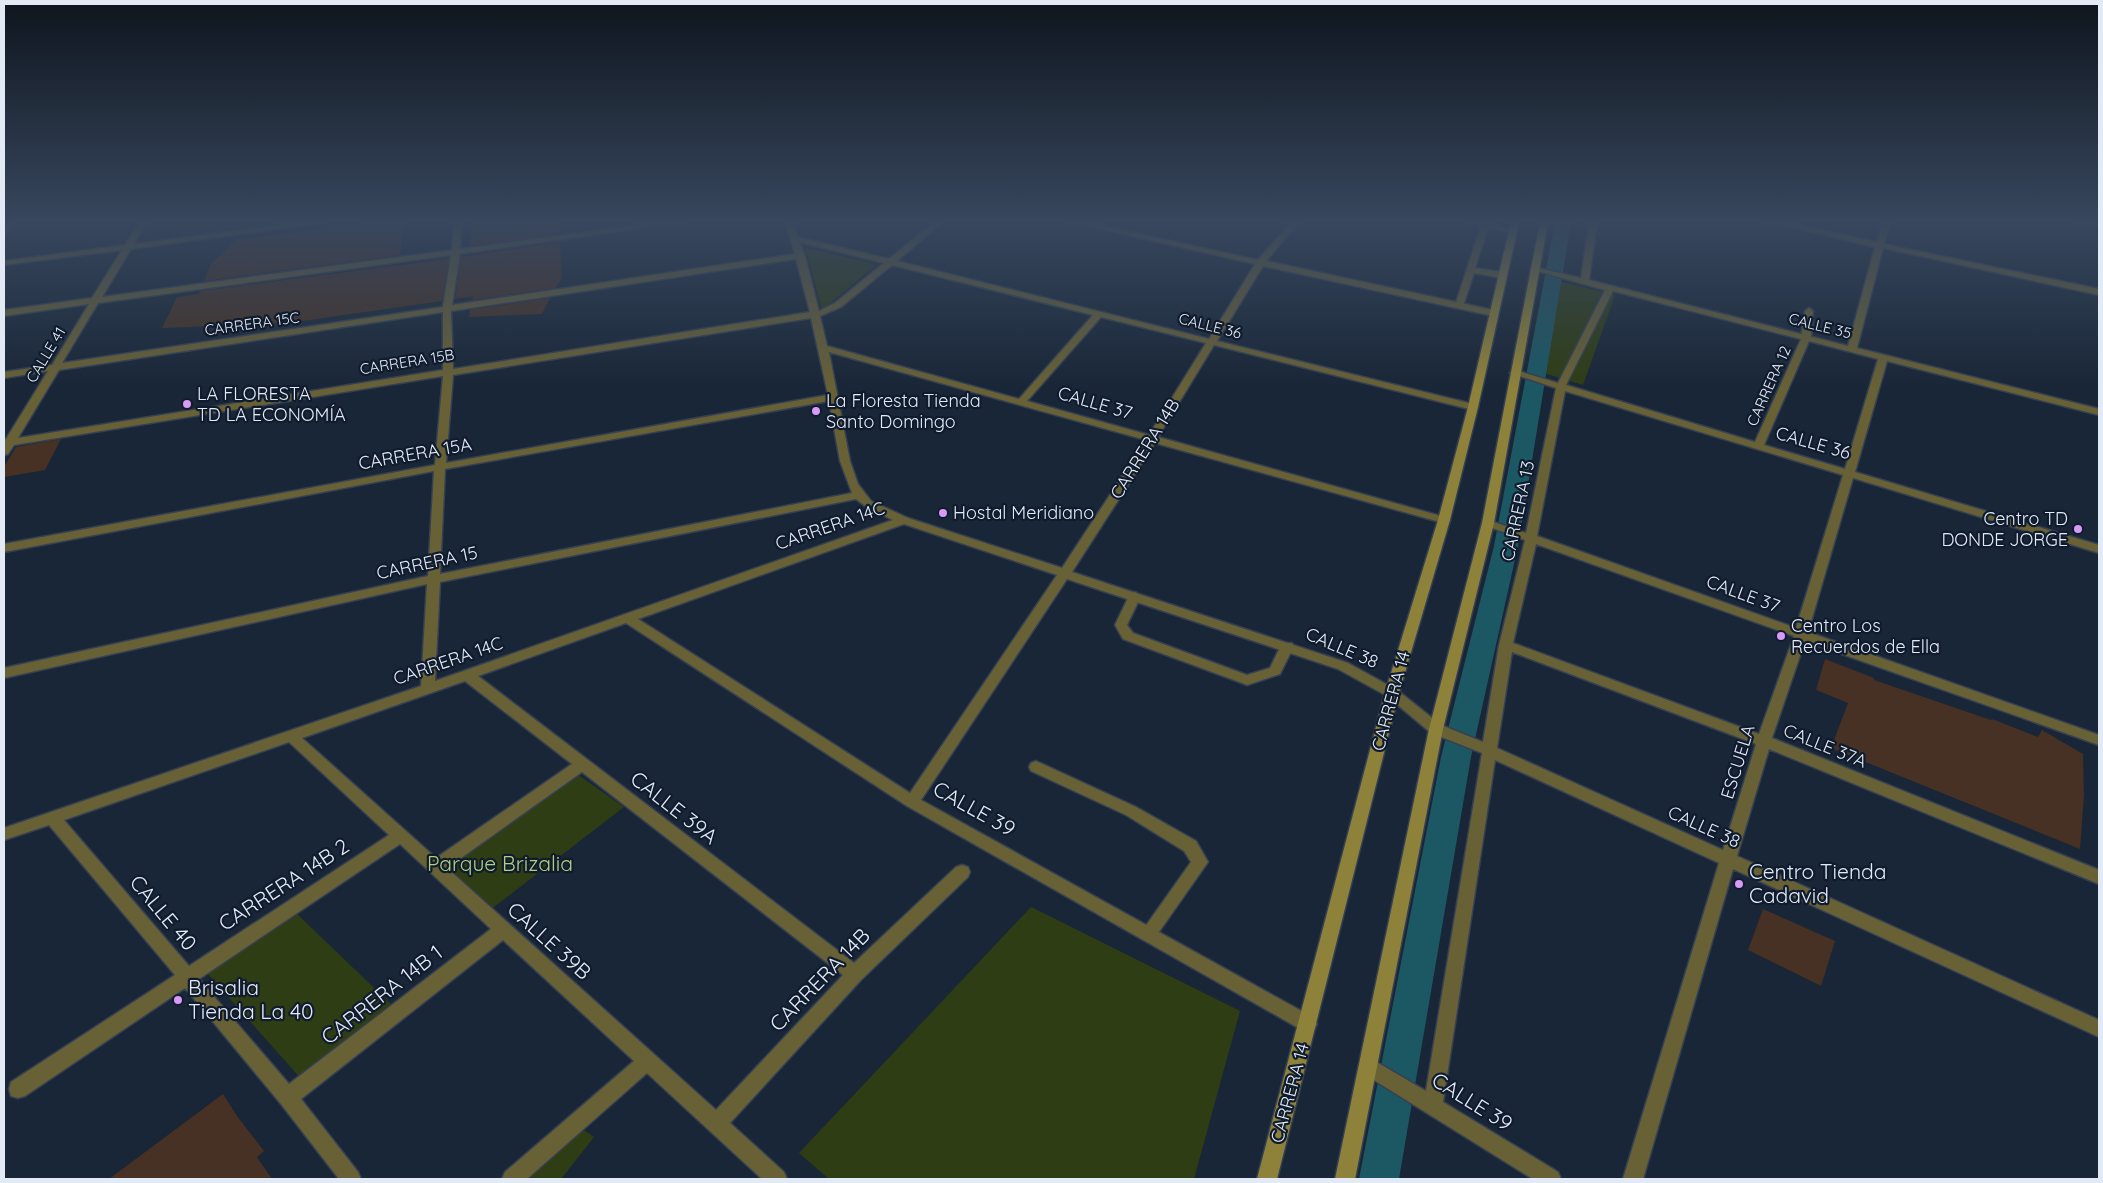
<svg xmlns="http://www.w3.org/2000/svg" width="2103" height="1183" font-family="Quicksand,sans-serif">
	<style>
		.green { fill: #2e3d13 }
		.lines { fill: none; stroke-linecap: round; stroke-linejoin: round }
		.canal { fill: #1c5864; fill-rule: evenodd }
		.building { fill: #463124 }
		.lane-casing { stroke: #354152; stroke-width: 3 }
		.street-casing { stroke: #354152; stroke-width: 3 }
		.secondary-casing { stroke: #354152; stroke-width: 3 }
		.lane { fill: #686136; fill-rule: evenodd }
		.street { fill: #686136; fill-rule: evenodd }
		.secondary { fill: #8e823a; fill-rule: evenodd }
		.poi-dot { fill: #d99af7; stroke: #101c2d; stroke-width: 2 }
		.labels { text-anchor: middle; stroke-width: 4.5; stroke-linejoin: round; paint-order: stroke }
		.far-street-label { font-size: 15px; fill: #e2eaf6; stroke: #101c2d }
		.poi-label { font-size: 18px; fill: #e2eaf6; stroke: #101c2d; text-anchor: start }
		.street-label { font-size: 18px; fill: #e2eaf6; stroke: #101c2d }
		.near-street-label { font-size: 21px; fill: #e2eaf6; stroke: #101c2d }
		.near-park-label { font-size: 21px; fill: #b0cf80; stroke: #101c2d }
		.near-poi-label { font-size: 21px; fill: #e2eaf6; stroke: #101c2d; text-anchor: start }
	</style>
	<rect width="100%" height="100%" fill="#192637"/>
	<g class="green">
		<polygon points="805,247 876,265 822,310"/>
		<polygon points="1547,278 1615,295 1583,385 1530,369"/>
		<polygon points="574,772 624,807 490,910 445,867"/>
		<polygon points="1031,907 1240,1011 1194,1179 829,1179 799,1153"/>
		<polygon points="295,912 396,1009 304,1082 206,972"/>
		<polygon points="575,1124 594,1137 561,1179 522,1179"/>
	</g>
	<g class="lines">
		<polygon class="canal" points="1555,222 1571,222 1518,546 1471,757 1399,1179 1359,1179 1441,757 1494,546"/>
	</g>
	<g class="building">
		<polygon points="372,222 372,224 404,222 400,255 204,281 211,264 236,240"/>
		<polygon points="472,222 559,222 560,234 470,246"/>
		<polygon points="560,242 562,278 556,288 472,300 473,296 455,299 461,257"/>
		<polygon points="449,259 442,301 288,323 162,328 177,297 199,294 200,291"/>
		<polygon points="550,298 542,314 469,317 470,310"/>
		<polygon points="61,439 45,470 4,477 4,467 16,447"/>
		<polygon points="1825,659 1874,678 1874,680 1991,720 1992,719 2038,737 2042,730 2083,754 2084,795 2080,849 1831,748 1848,703 1816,690"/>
		<polygon points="1763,909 1835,941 1821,986 1748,950"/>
		<polygon points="223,1094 237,1116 264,1151 257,1157 272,1179 109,1179"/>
	</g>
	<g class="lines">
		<g class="lane-casing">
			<g id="lane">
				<polygon points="1482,222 1490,222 1475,268 1501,272 1505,275 1501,278 1474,273 1463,306 1456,308 1455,306"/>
				<polygon points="1809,308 1813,311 1811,338 1806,341 1801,338 1805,311"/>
				<polygon points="1135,592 1141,596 1127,625 1133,633 1247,675 1270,668 1282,643 1292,643 1294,646 1280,674 1247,685 1242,683 1123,639 1115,625 1129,596"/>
				<polygon points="1036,761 1136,807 1196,841 1208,862 1154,939 1148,941 1142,939 1140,934 1191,862 1184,851 1126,815 1031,771 1029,767 1031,763"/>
			</g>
		</g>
		<g class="street-casing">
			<g id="street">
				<polygon points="6,222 15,222 7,232 4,232 4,225"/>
				<path d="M139,222H147L134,244L301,222H326L131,249L102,297L452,250L454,222H462L460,249L659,222H683L460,254L452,305L795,254L785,222H793L798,237L889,259L934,222H943L897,261L1209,339L1255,264L1069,222H1086L1258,260L1291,222H1300L1266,261L1493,310L1497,313L1493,316L1263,266L1217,341L1477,405L1478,407L1473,410L1214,345L1158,437L1448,518L1450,520L1444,523L1440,522L1155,443L1072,572L1348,663L1397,690L1441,725L1483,742L1499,645L1525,540L1484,525L1482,523L1488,520L1526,533L1556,388L1510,373L1515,370L1558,383L1605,290L1530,269L1534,267L1581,278L1589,222H1597L1589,280L1848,346L1875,247L1768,222H1785L1877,242L1882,222H1890L1884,244L2099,289V295L1883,248L1857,348L2099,409V415L1887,361L1855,472L2099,545V553L1853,478L1808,632L2099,735V745L1805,641L1772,738L2099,870V884L1769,749L1737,856L2099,1020V1037L1733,869L1643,1179H1623L1719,863L1495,760L1443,1102L1558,1172L1561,1179H1533L1361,1072L1359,1066L1361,1060L1368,1057L1426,1091L1482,753L1431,733L1387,696L1338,669L1067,579L921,800L1314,1018L1317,1024L1314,1030L1308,1032L1302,1030L907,806L626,623L478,676L854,963L956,867L962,865L968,867L970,872L968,877L861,980L730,1123L784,1172L787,1179H762L647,1073L527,1179H502L505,1172L634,1061L503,940L301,1099L358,1172L361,1179H339L281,1104L185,988L25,1096L18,1098L11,1096L9,1089L11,1082L175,975L49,825L4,840V828L421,686L427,584L4,678V668L428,576L434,471L4,552V544L435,465L443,376L14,445L8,454L4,455V440L6,439L48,371L4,378V372L52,365L89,304L4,316V310L92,298L122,250L4,265V261L125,245ZM799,242L884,263L835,303L819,311L805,256ZM451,255L443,307L62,363L98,303ZM796,259L810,312L453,369L451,311ZM892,265L1093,315L1019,399L827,346L820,316L841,307ZM1613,291L1801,339L1755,442L1566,385ZM443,312V370L18,438L59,370ZM1101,317L1206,343L1149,435L1027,401ZM811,318L828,395L446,463L453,375ZM1809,341L1878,359L1845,469L1764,445ZM829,352L1146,440L1062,568L908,518L871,501L858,484L850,461ZM1565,391L1843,475L1796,628L1537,536ZM829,401L840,461L852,493L440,574L445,469ZM856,499L869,509L893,520L435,681L440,582ZM904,524L1057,575L910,793L638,619ZM1536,544L1794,636L1759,734L1513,643ZM1512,652L1756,744L1723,850L1497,748ZM465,681L572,764L436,858L302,738ZM289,742L389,835L189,966L64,820ZM582,772L843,975L716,1110L447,868ZM400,844L491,929L289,1084L199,979Z"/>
				<polygon points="1465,222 1482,222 1516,231 1512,233"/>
				<polygon points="2080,222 2099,223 2099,227 2081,224"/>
			</g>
		</g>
		<g class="secondary-casing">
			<g id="secondary">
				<polygon points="1511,222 1519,222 1478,407 1450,520 1399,693 1277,1179 1257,1179 1385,693 1438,520 1468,407"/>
				<polygon points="1540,222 1548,222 1494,523 1443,729 1355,1179 1335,1179 1429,729 1482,523"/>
			</g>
		</g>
		<use href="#lane" class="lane"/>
		<use href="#street" class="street"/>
		<use href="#secondary" class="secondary"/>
	</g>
	<linearGradient id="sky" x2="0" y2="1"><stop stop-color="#0e151e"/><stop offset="0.57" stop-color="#38475e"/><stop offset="1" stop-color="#38475e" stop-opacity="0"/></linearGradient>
	<rect width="2103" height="388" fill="url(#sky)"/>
	<g class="poi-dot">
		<circle cx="187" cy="404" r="5"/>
		<circle cx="816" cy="411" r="5"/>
		<circle cx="943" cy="513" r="5"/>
		<circle cx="2078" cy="529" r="5"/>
		<circle cx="1781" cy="636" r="5"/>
		<circle cx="1739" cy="884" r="5"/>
		<circle cx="178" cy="1000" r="5"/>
	</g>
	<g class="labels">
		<g class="far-street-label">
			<text transform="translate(252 324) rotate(-8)" y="5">CARRERA 15C</text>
			<text transform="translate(1210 326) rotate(14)" y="5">CALLE 36</text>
			<text transform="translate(1820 326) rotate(14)" y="5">CALLE 35</text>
			<text transform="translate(46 355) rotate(-59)" y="5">CALLE 41</text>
			<text transform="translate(407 362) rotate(-9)" y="5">CARRERA 15B</text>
			<text transform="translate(1769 386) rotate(-66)" y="5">CARRERA 12</text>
		</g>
		<g class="poi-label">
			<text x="197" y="400">LA FLORESTA<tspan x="197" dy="21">TD LA ECONOMÍA</tspan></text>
			<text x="826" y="407">La Floresta Tienda<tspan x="826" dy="21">Santo Domingo</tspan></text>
			<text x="953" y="519">Hostal Meridiano</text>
			<text x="2068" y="525" text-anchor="end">Centro TD<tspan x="2068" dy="21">DONDE JORGE</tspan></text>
			<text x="1791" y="632">Centro Los<tspan x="1791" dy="21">Recuerdos de Ella</tspan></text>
		</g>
		<g class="street-label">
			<text transform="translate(1095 403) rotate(16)" y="6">CALLE 37</text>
			<text transform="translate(1813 443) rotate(16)" y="6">CALLE 36</text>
			<text transform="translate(1145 449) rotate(-58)" y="6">CARRERA 14B</text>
			<text transform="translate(415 454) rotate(-10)" y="6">CARRERA 15A</text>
			<text transform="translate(1518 511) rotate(-78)" y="6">CARRERA 13</text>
			<text transform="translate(830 526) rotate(-19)" y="6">CARRERA 14C</text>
			<text transform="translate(427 563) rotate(-12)" y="6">CARRERA 15</text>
			<text transform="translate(1743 594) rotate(20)" y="6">CALLE 37</text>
			<text transform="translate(1342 648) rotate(23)" y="6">CALLE 38</text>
			<text transform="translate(448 661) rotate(-19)" y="6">CARRERA 14C</text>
			<text transform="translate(1391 701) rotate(-75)" y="6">CARRERA 14</text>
			<text transform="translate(1825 746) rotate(22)" y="6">CALLE 37A</text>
			<text transform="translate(1738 762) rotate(-73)" y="6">ESCUELA</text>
			<text transform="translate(1704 827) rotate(24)" y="6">CALLE 38</text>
			<text transform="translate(1290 1093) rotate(-75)" y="6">CARRERA 14</text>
		</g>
		<g class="near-street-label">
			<text transform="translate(674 808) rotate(38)" y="7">CALLE 39A</text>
			<text transform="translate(974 809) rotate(29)" y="7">CALLE 39</text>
			<text transform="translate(284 885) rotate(-33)" y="7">CARRERA 14B 2</text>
			<text transform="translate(163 913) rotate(50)" y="7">CALLE 40</text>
			<text transform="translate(549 941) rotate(42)" y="7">CALLE 39B</text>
			<text transform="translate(820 980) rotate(-46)" y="7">CARRERA 14B</text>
			<text transform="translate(382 995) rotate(-38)" y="7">CARRERA 14B 1</text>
			<text transform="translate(1472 1102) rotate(32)" y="7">CALLE 39</text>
		</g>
		<g class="near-park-label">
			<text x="500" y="871">Parque Brizalia</text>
		</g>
		<g class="near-poi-label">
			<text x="1749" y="879">Centro Tienda<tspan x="1749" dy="24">Cadavid</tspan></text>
			<text x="188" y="995">Brisalia<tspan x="188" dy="24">Tienda La 40</tspan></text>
		</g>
	</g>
	<rect width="2103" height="1183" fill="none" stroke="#e2eaf6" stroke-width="10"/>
</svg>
